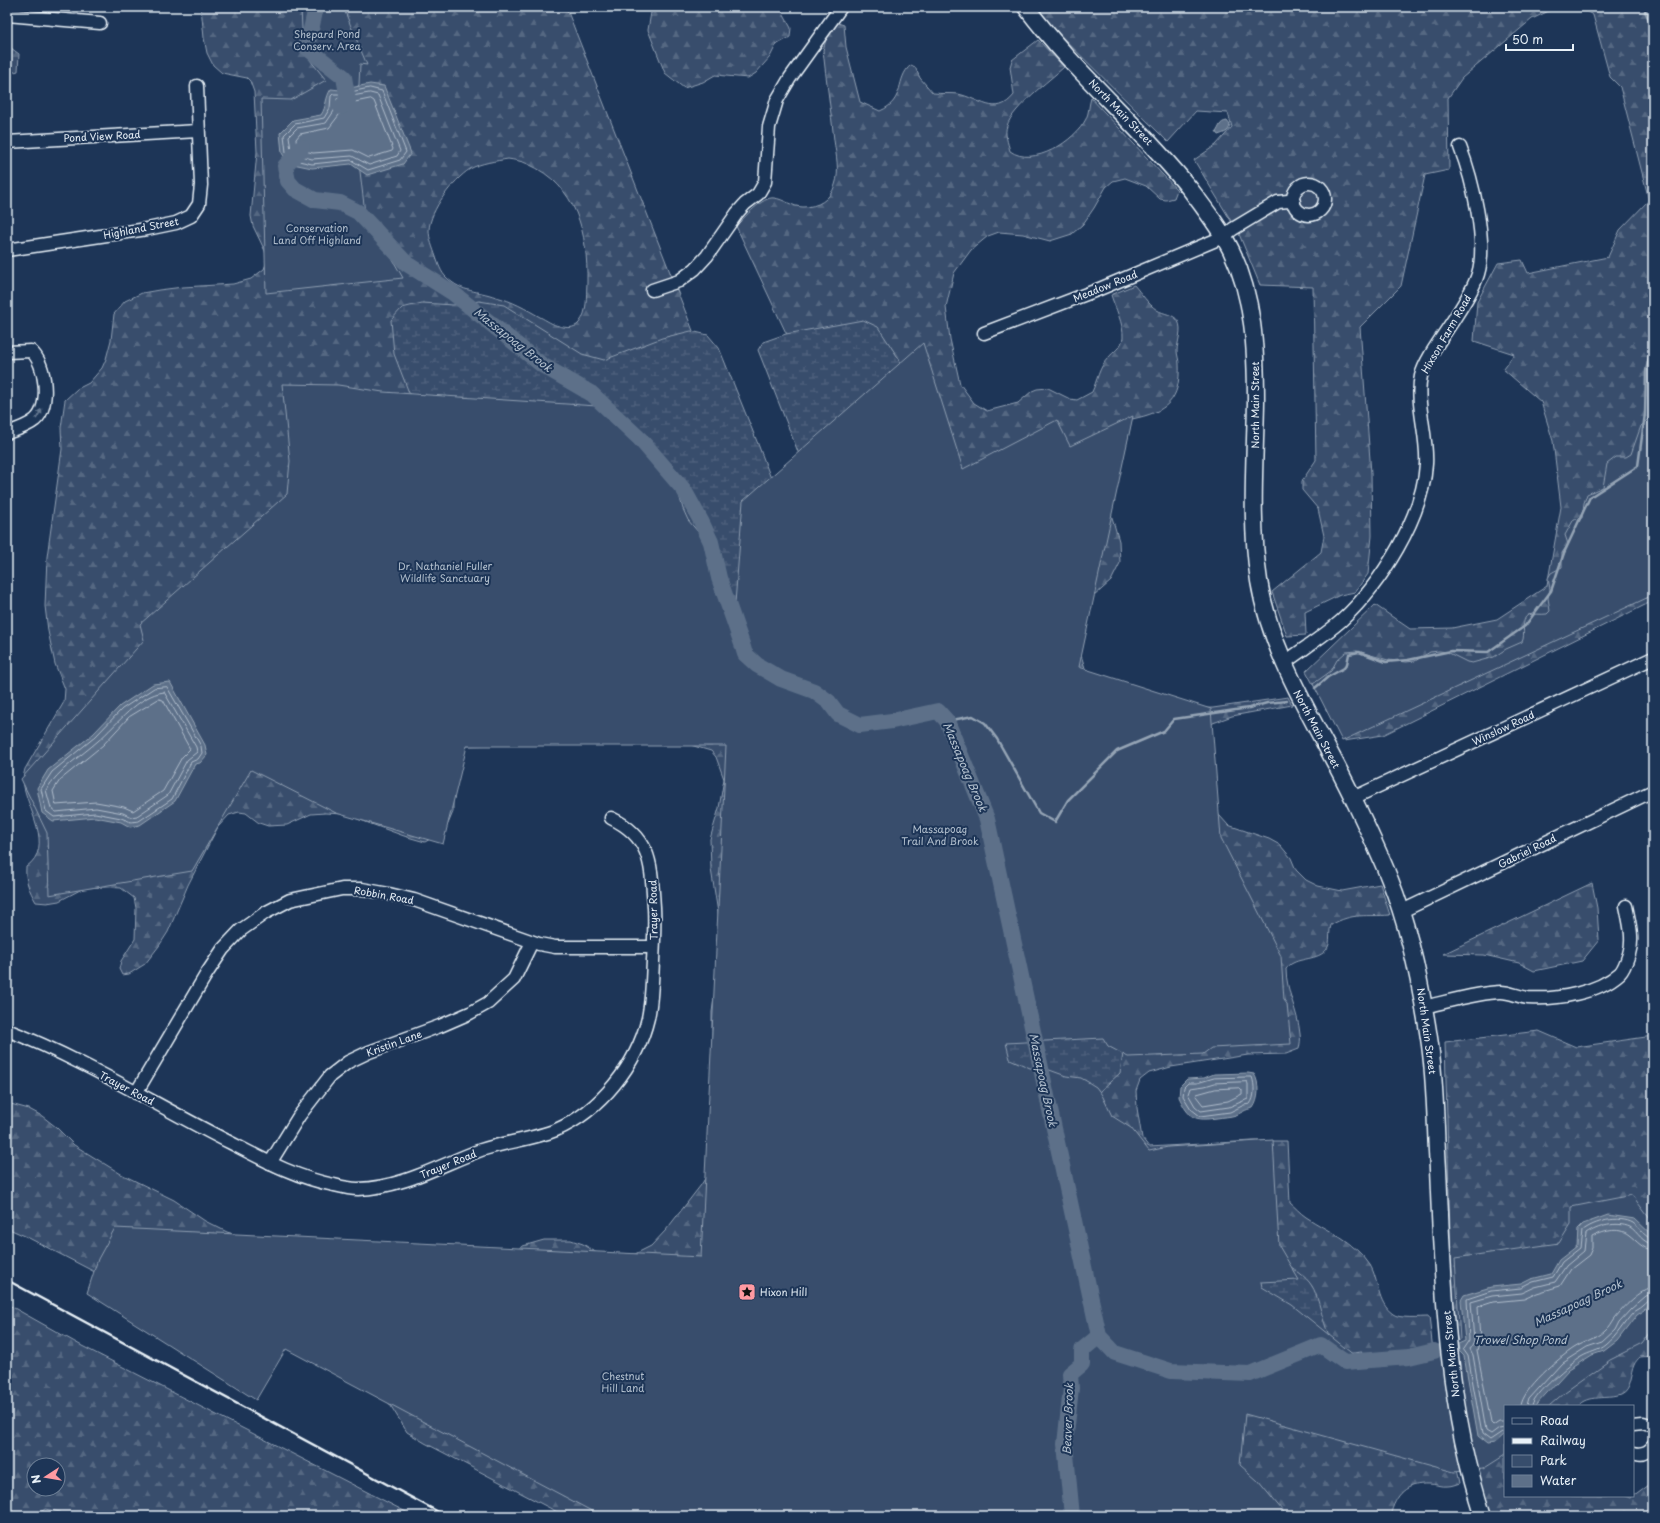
<svg xmlns="http://www.w3.org/2000/svg" width="1660" height="1523" font-family="'Playpen Sans',sans-serif">
	<style>
		.forest { fill: url(#forest-firs); stroke: #909fb2; fill-rule: evenodd }
		.wetland { fill: url(#wetland-marsh); stroke: #909fb2 }
		.green { fill: #374d6c; stroke: #909fb2 }
		.water { fill: #5d7089; stroke: #95a4b5 }
		.lines { fill: none; stroke-linecap: round; stroke-linejoin: round }
		.shore { stroke: #b0bdcc; stroke-width: 1 }
		.stream { stroke: #95a4b5; stroke-width: 2.5 }
		.river { stroke: #5d7089; stroke-width: 16 }
		.minor-casing { stroke: #e8f1f8; stroke-width: 15 }
		.major-casing { stroke: #e8f1f8; stroke-width: 19 }
		.minor { stroke: #1d3557; stroke-width: 12 }
		.major { stroke: #1d3557; stroke-width: 16 }
		.rail { stroke: #e8f1f8; stroke-width: 2.5 }
		.oneway { fill: #64778f }
		.labels { text-anchor: middle; stroke-width: 4; stroke-linejoin: round; paint-order: stroke }
		.park-label { font-size: 10px; fill: #b3c0ce; stroke: #1d3557 }
		.street-label { font-size: 10px; fill: #e8f1f8; stroke: #1d3557 }
		.poi-label { font-size: 10px; fill: #e8f1f8; stroke: #1d3557; text-anchor: start }
		.water-label { font-size: 11px; font-style: italic; fill: #b7c4d1; stroke: #1d3557 }
	</style>
	<defs>
		<pattern id="forest-firs" width="22" height="20" patternUnits="userSpaceOnUse"><rect width="22" height="20" fill="#374d6c"/><path d="M5 1l3.5 6h-7zM16 11l3.5 6h-7z" fill="#546782"/></pattern>
		<pattern id="wetland-marsh" width="20" height="14" patternUnits="userSpaceOnUse"><rect width="20" height="14" fill="#374d6c"/><path d="M1 5h8M5 5V1M11 12h8M15 12V8" fill="none" stroke="#546782"/></pattern>
	</defs>
	<rect width="100%" height="100%" fill="#1d3557"/>
	<filter id="ink" filterUnits="userSpaceOnUse"><feTurbulence type="fractalNoise" baseFrequency=".025" numOctaves="2"/><feDisplacementMap in="SourceGraphic" scale="8" xChannelSelector="R" yChannelSelector="G"/><feConvolveMatrix kernelMatrix="1 2 1 2 8 2 1 2 1" color-interpolation-filters="sRGB"/></filter>
	<g filter="url(#ink)">
		<g class="forest">
			<path d="M201,7H566L924,920L1036,1516H565L425,1443L407,1432L389,1403L309,1349L182,1317L25,1236L7,1228V1103L29,1109L42,1116L56,1127L74,1145L121,1174L174,1200L205,1221L227,1232L250,1239L295,1238L345,1240L376,1245L502,1258L523,1246L544,1240H571L583,1244L600,1255L635,1254L651,1246L666,1230L701,1185L717,1159L712,1048V1012L718,970L719,919L711,869L710,839L719,808L724,779L716,757L711,751L676,741L463,746L453,792V812L448,824L432,838L425,842L404,836L344,814L325,813L311,814L287,825L268,826L259,823L246,813L239,812L229,815L218,827L209,844L188,885L168,932L159,946L145,964L129,974L122,975L119,969L121,961L135,939L136,908L134,898L121,888L105,887L84,888L59,901L47,903L36,902C29,890 25,881 26,867C56,846 26,809 23,781C23,777 24,773 25,769L64,702L65,689L55,664L48,631L45,606L47,557L62,449L61,428L65,400L77,389L89,383L102,368L106,359L111,340L114,314L125,301L142,293L159,290L183,287L233,284L251,279L264,269L267,261L265,251L253,226L251,216L257,152L254,92L250,81L247,78L222,73L213,65L207,53L204,38ZM508,159C514,160 522,161 528,164C577,186 588,233 587,283C586,296 588,312 579,323C574,329 566,328 559,326C553,325 546,320 540,317C526,309 512,301 496,297C477,290 463,293 447,278C441,273 438,263 436,257C433,248 429,239 429,230C430,210 453,180 470,169C480,163 496,161 508,159Z"/>
			<polygon points="652,7 780,8 791,28 790,37 776,45 770,57 756,73 748,78 715,75 703,82 684,88 665,73 648,30"/>
			<polygon points="1048,7 1557,7 1532,19 1462,78 1448,98 1449,170 1425,175 1401,286 1360,327 1371,473 1372,536 1368,574 1355,592 1340,595 1305,612 1306,635 1287,636 1272,592 1321,552 1324,536 1318,509 1302,490 1302,481 1316,460 1313,287 1260,285 1239,234 1194,160 1216,145 1232,127 1228,113 1196,111 1168,142 1037,12"/>
			<polygon points="1578,7 1653,7 1653,601 1383,735 1344,741 1306,671 1375,605 1410,629 1452,628 1497,619 1547,586 1561,507 1553,441 1541,402 1503,369 1514,354 1474,341 1477,302 1498,263 1522,260 1528,273 1608,257 1620,230 1649,200 1620,87 1610,77 1593,15"/>
			<path d="M838,23L844,25L846,47L860,102L880,111C906,100 895,78 911,65L915,67L920,78L933,93C942,94 950,93 958,94C979,98 996,118 1014,95L1010,67L1012,60L1038,40L1064,67C1050,80 1012,108 1007,126C1004,133 1008,143 1010,151C1033,168 1075,141 1086,119C1089,113 1089,104 1091,98L1177,190L1174,198L1166,200L1160,199L1146,186L1125,178L1113,181L1106,187L1094,208L1083,224L1072,234L1050,241L1023,234L999,232L988,236L971,250L954,273L946,307L950,339L960,384L974,403L987,411L1018,403L1032,391L1037,389L1048,388L1070,399L1077,400L1092,392C1097,381 1099,367 1108,358C1113,352 1122,347 1123,338C1124,324 1115,308 1111,295L1134,285C1141,293 1148,304 1157,310C1163,314 1174,314 1178,321C1183,329 1177,343 1177,351C1177,355 1179,359 1179,364C1181,401 1166,412 1132,419L1111,514L1119,541L1120,563L1111,581L1093,597L1081,655L1085,668L1098,683L1183,709L1213,708L1288,697L1292,705L1232,716L1213,723L1205,732L1211,806L1228,825L1269,839L1280,845L1291,858L1296,870L1306,880L1318,886L1342,891L1380,884L1390,915C1366,917 1353,912 1331,925C1329,931 1330,938 1329,944C1325,960 1304,957 1293,963C1290,964 1288,967 1286,969C1286,991 1298,1011 1300,1034C1301,1039 1300,1044 1299,1049L1286,1054L1248,1055L1171,1067L1149,1073L1140,1080L1136,1091L1137,1108L1142,1138L1149,1147L1253,1141H1287L1290,1203C1295,1207 1300,1213 1306,1217C1327,1231 1355,1242 1370,1265C1379,1280 1377,1303 1393,1314C1399,1319 1420,1317 1429,1317L1436,1375L1460,1483C1456,1484 1452,1486 1448,1486C1442,1487 1435,1484 1429,1484C1406,1483 1396,1494 1390,1516H1125L824,414L736,226C744,218 763,196 774,198C784,199 792,207 803,207C818,207 830,200 835,185C840,171 836,155 834,140C831,110 826,80 823,50L826,40Z"/>
			<polygon points="7,45 19,54 18,71 7,74"/>
			<polygon points="1592,883 1597,908 1599,940 1582,961 1534,971 1519,963 1484,955 1443,954"/>
			<polygon points="1539,1031 1576,1047 1653,1036 1653,1236 1458,1344 1452,1311 1445,1042"/>
			<path d="M1653,1301V1356L1640,1357C1638,1359 1635,1362 1634,1365C1630,1373 1631,1391 1620,1395C1608,1400 1588,1394 1579,1406H1535Z"/>
			<path d="M7,1304L82,1346L414,1516H63L60,1512L45,1509L35,1516H7ZM34,1465H58V1489H34Z"/>
			<polygon points="1505,1434 1505,1496 1619,1496 1629,1500 1653,1482 1653,1516 1491,1516 1474,1467"/>
		</g>
		<path class="wetland" d="M479,301L504,305L582,354L604,360L662,338L691,331L708,335L719,348L758,444L852,693L954,849L758,350L763,342L786,334L863,320L878,327L899,359L905,384L1130,1008L1120,1073L1100,1091L1093,1106L1283,1262C1294,1269 1305,1275 1312,1286C1323,1304 1323,1346 1347,1353C1351,1354 1358,1352 1362,1352L1345,1381L1177,1408L850,758L418,416L394,354L391,320L402,308L422,303L453,305Z"/>
		<g class="green">
			<polygon points="301,7 343,7 367,65 360,64 359,85 352,91 354,122 365,213 379,239 390,255 403,278 266,293 261,99 291,100 326,80 298,45 302,29"/>
			<circle cx="1309" cy="200" r="11"/>
			<polygon points="923,343 963,469 1057,420 1070,446 1133,416 1079,667 1211,709 1221,838 1281,956 1284,1000 1287,1004 1291,1044 1211,1048 1203,1054 1128,1057 1108,1046 1103,1038 1006,1043 1010,1059 1030,1068 1044,1068 1066,1076 1081,1078 1088,1082 1096,1087 1102,1095 1112,1116 1131,1128 1149,1151 1168,1147 1273,1140 1279,1246 1299,1280 1261,1282 1262,1287 1292,1305 1360,1360 1394,1356 1460,1340 1455,1258 1559,1243 1571,1224 1571,1207 1632,1195 1653,1223 1653,1329 1642,1344 1610,1360 1565,1392 1549,1406 1505,1406 1505,1455 1483,1469 1454,1472 1245,1414 1240,1465 1258,1481 1287,1516 601,1516 286,1349 256,1400 87,1293 98,1259 115,1228 701,1257 726,746 467,746 443,844 336,813 251,770 192,871 49,895 47,833 21,779 144,640 140,624 287,494 290,461 282,384 338,385 383,392 597,406 670,476 678,491 683,509 688,520 715,552 723,570 735,603 743,501"/>
			<path d="M1653,414V595L1342,741L1313,684L1331,671L1337,660L1346,652L1357,651L1388,660L1406,662L1415,661L1430,652L1439,651L1447,652L1467,662L1472,663L1494,657L1506,649L1522,642C1526,635 1520,619 1528,615C1533,613 1541,615 1547,614L1550,611L1548,598L1550,589L1548,578L1551,573L1562,567V553L1568,544L1565,535L1574,519L1582,518L1584,503L1587,494L1603,487L1607,464L1616,457H1626L1631,454L1641,426Z"/>
		</g>
		<g class="water">
			<path d="M370,84L384,86L411,153L403,164L367,175L351,164L312,168L288,163L282,153L280,133L293,120L321,115C327,106 325,98 331,89L340,90Z"/>
			<path d="M1227,121L1230,125C1229,132 1224,133 1218,135L1216,132C1220,127 1219,122 1227,121Z"/>
			<polygon points="170,682 205,745 207,755 200,763 195,764 175,801 140,825 130,827 121,822 95,817 53,821 42,813 37,788 48,770 93,734 120,706 153,684"/>
			<path d="M1248,1073L1254,1074C1260,1083 1259,1100 1253,1108C1244,1110 1243,1112 1236,1115C1230,1117 1223,1117 1217,1118C1195,1121 1189,1119 1179,1097L1180,1086L1187,1079L1204,1078L1214,1074Z"/>
			<polygon points="1608,1215 1635,1219 1653,1236 1653,1301 1645,1310 1637,1315 1617,1341 1604,1351 1592,1355 1568,1370 1535,1406 1505,1406 1505,1434 1495,1443 1488,1444 1478,1436 1464,1356 1459,1351 1458,1344 1465,1341 1461,1300 1464,1295 1491,1287 1521,1284 1531,1279 1551,1274 1559,1260 1577,1246 1578,1229 1583,1224"/>
		</g>
		<g class="lines">
			<g class="shore">
				<polygon points="370,88 382,91 406,152 400,160 368,170 351,160 312,164 290,159 286,152 284,135 295,124 324,118 330,108 331,96 333,94 341,94"/>
				<polygon points="370,93 378,95 400,151 397,156 369,165 352,156 312,159 293,154 291,150 289,136 297,128 326,123 334,111 337,99"/>
				<polygon points="371,99 374,101 393,149 392,151 369,158 353,150 313,153 297,149 296,139 300,134 329,128 339,115 342,105"/>
				<polygon points="167,687 201,746 202,753 198,759 191,762 172,799 139,821 131,822 121,818 95,813 54,817 46,811 41,789 52,772 95,737 122,709 154,688"/>
				<path d="M164,692L196,747L197,752L187,760L168,795L137,816L131,817L123,813L96,808L56,812L51,808L46,790C59,769 80,757 98,741C117,725 138,695 164,692Z"/>
				<polygon points="159,699 163,700 190,749 182,757 163,791 133,811 124,807 96,802 56,805 53,791 60,780 103,745 129,717"/>
				<path d="M1248,1077H1252C1255,1085 1255,1098 1250,1104L1244,1105L1230,1112L1200,1116L1191,1109L1183,1096L1184,1087L1188,1083H1197L1214,1078Z"/>
				<polygon points="1247,1082 1248,1084 1248,1099 1229,1107 1201,1111 1195,1106 1188,1094 1190,1088 1205,1086 1215,1083"/>
				<polygon points="1240,1088 1242,1090 1242,1094 1228,1101 1203,1105 1196,1096 1197,1094 1215,1089"/>
				<path d="M1521,1406C1522,1389 1560,1357 1574,1348C1585,1341 1597,1339 1606,1330C1610,1327 1612,1322 1615,1318C1623,1308 1640,1289 1653,1288"/>
				<polyline points="1527,1406 1529,1399 1562,1363 1587,1347 1602,1342 1615,1330 1619,1322 1631,1309 1646,1296 1653,1294"/>
				<path d="M1532,1406C1534,1394 1570,1363 1581,1357C1589,1352 1599,1351 1606,1345C1617,1336 1623,1324 1633,1313C1636,1310 1640,1309 1643,1306C1647,1303 1648,1300 1653,1299"/>
				<path d="M1505,1421H1499L1493,1425L1491,1423L1477,1350L1480,1340L1478,1307L1493,1302L1524,1299L1537,1293L1560,1286L1571,1269L1589,1255L1592,1248V1237C1602,1232 1618,1226 1629,1235C1637,1241 1642,1249 1653,1250"/>
				<path d="M1505,1427L1499,1428L1491,1434L1486,1431L1473,1355L1470,1349L1474,1341L1471,1302L1492,1296L1522,1293L1535,1287L1555,1282L1566,1266L1584,1251L1586,1234C1598,1226 1616,1221 1630,1227C1638,1232 1642,1243 1653,1244"/>
				<path d="M1505,1432H1502L1490,1440L1482,1434L1468,1356L1463,1349L1469,1340L1467,1299L1491,1291L1521,1288L1533,1282L1553,1277L1562,1262L1580,1248L1582,1231C1594,1221 1619,1215 1633,1223C1640,1228 1645,1238 1653,1239"/>
			</g>
			<g class="stream">
				<polyline points="1647,7 1645,11 1653,29"/>
				<polyline points="1315,688 1328,677 1344,668 1347,664 1349,654 1359,652 1386,662 1408,660 1451,651 1488,652 1525,626 1551,591 1564,553 1590,497 1638,466 1645,414 1646,371 1653,337"/>
				<polyline points="947,721 973,716 985,723 997,739 1039,813 1055,822 1068,800 1117,751 1164,731 1174,719 1249,708 1267,703 1287,701"/>
			</g>
			<g class="river">
				<polyline points="316,7 307,48 344,77 348,100 341,107"/>
				<polyline points="302,147 285,166 288,181 295,189 315,200 340,203 358,212 407,264 453,293 542,365 592,394 640,439 684,490 701,521 711,542 719,578 742,644 745,654 757,665 781,679 814,691 829,702 838,714 860,725 892,721 938,711 947,721 987,819 1099,1336 1115,1353 1171,1371 1250,1374 1321,1345 1345,1362 1409,1357 1434,1351"/>
				<polyline points="1072,1516 1065,1444 1071,1388 1070,1374 1082,1364 1082,1350 1099,1336"/>
			</g>
			<g class="minor-casing">
				<g id="minor">
					<polyline points="7,15 100,23"/>
					<polyline points="7,142 198,131"/>
					<circle cx="1309" cy="199" r="16"/>
					<polyline points="7,250 147,229 176,223 191,216 199,204 201,185 197,86"/>
					<polyline points="652,290 679,281 695,269 707,256 737,213 745,204 758,194 765,182 769,127 777,100 790,78 841,7"/>
					<polyline points="984,333 1097,290 1223,237 1233,229 1278,202 1288,201 1294,202"/>
					<path d="M7,352L31,351C46,363 51,407 35,420C28,426 16,430 7,433"/>
					<path d="M1284,663C1303,649 1324,636 1342,620C1381,584 1423,517 1426,464C1428,436 1415,402 1421,376C1425,359 1444,335 1454,319C1463,305 1473,290 1478,274C1488,242 1472,178 1460,147"/>
					<polyline points="1353,798 1653,658"/>
					<polyline points="1400,912 1653,791"/>
					<path d="M1424,1007C1446,1002 1480,992 1501,992C1510,992 1519,997 1528,998C1557,1000 1598,993 1620,973C1624,969 1627,960 1629,954C1634,939 1629,921 1626,906"/>
					<path d="M7,1030C85,1060 157,1106 231,1143C264,1160 297,1178 334,1185C342,1187 350,1189 358,1189C402,1188 440,1165 481,1150C505,1142 534,1139 556,1130C600,1111 637,1065 648,1018C652,999 652,980 653,961C654,943 655,925 654,907C651,867 653,838 611,818"/>
					<polyline points="136,1093 207,973 223,949 241,930 265,913 290,900 342,889 362,889 389,894 414,900 539,944 555,947 653,947"/>
					<polyline points="270,1163 299,1116 330,1076 348,1062 369,1052 440,1026 470,1013 488,1003 514,979 532,942"/>
					<polyline points="1633,1424 1643,1423 1653,1426"/>
					<path d="M1633,1454C1641,1456 1648,1454 1653,1447"/>
				</g>
			</g>
			<g class="major-casing">
				<path id="major" d="M1026,7C1075,73 1139,125 1190,189C1205,209 1220,228 1231,250C1254,298 1256,349 1256,402C1255,461 1250,523 1259,581C1272,660 1319,727 1353,798C1366,825 1379,852 1390,880C1410,930 1421,985 1429,1038C1436,1082 1435,1125 1438,1169C1443,1285 1446,1404 1483,1516"/>
			</g>
			<use href="#minor" class="minor"/>
			<use href="#major" class="major"/>
			<polyline class="rail" points="7,1280 446,1516"/>
		</g>
		<defs><path id="oneway-solid" d="M-6-.8H1V-3.2L6.5 0L1 3.2V.8H-6Z"/></defs>
		<use class="oneway" href="#oneway-solid" transform="translate(39 414) rotate(-60)"/>
	</g>
	<defs>
		<g id="sight-square" transform="scale(0.9)"><rect x="-9" y="-9" width="18" height="18" rx="4" fill="#ff9aa2" stroke="#1d3557"/><path d="M0-6L1.8-2.2L6-1.7L2.9 1.2L3.7 5.4L0 3.3L-3.7 5.4L-2.9 1.2L-6-1.7L-1.8-2.2Z" fill="#111"/></g>
	</defs>
	<g fill-rule="evenodd">
		<use href="#sight-square" x="747" y="1292"/>
	</g>
	<g class="labels">
		<g class="park-label">
			<text x="327" y="38">Shepard Pond<tspan x="327" dy="12">Conserv. Area</tspan></text>
			<text x="317" y="232">Conservation<tspan x="317" dy="12">Land Off Highland</tspan></text>
			<text x="445" y="570">Dr. Nathaniel Fuller<tspan x="445" dy="12">Wildlife Sanctuary</tspan></text>
			<text x="940" y="833">Massapoag<tspan x="940" dy="12">Trail And Brook</tspan></text>
			<text x="623" y="1380">Chestnut<tspan x="623" dy="12">Hill Land</tspan></text>
		</g>
		<g class="street-label">
			<text transform="translate(1121 112) rotate(46)" y="4">North Main Street</text>
			<text transform="translate(102 136) rotate(-3)" y="4">Pond View Road</text>
			<text transform="translate(141 228) rotate(-11)" y="4">Highland Street</text>
			<text transform="translate(1105 286) rotate(-22)" y="4">Meadow Road</text>
			<text transform="translate(1446 334) rotate(-60)" y="4">Hixson Farm Road</text>
			<text transform="translate(1255 405) rotate(-90)" y="4">North Main Street</text>
			<text transform="translate(1503 728) rotate(-25)" y="4">Winslow Road</text>
			<text transform="translate(1317 729) rotate(62)" y="4">North Main Street</text>
			<text transform="translate(1527 851) rotate(-26)" y="4">Gabriel Road</text>
			<text transform="translate(384 895) rotate(10)" y="4">Robbin Road</text>
			<text transform="translate(653 910) rotate(-91)" y="4">Trayer Road</text>
			<text transform="translate(1427 1031) rotate(82)" y="4">North Main Street</text>
			<text transform="translate(394 1043) rotate(-20)" y="4">Kristin Lane</text>
			<text transform="translate(127 1088) rotate(28)" y="4">Trayer Road</text>
			<text transform="translate(448 1164) rotate(-22)" y="4">Trayer Road</text>
			<text transform="translate(1451 1354) rotate(-96)" y="4">North Main Street</text>
		</g>
		<g class="poi-label">
			<text x="760" y="1296">Hixon Hill</text>
		</g>
		<g class="water-label">
			<text transform="translate(513 340) rotate(38)" y="4">Massapoag Brook</text>
			<text transform="translate(965 767) rotate(67)" y="4">Massapoag Brook</text>
			<text transform="translate(1043 1080) rotate(78)" y="4">Massapoag Brook</text>
			<text transform="translate(1578 1303) rotate(-25)" y="4">Massapoag Brook</text>
			<text x="1520" y="1344">Trowel Shop Pond</text>
			<text transform="translate(1068 1419) rotate(-88)" y="4">Beaver Brook</text>
		</g>
	</g>
	<rect width="1660" height="1523" fill="none" stroke="#1d3557" stroke-width="24"/>
	<rect x="12" y="12" width="1636" height="1499" fill="none" stroke="#e8f1f8" stroke-width="1.5" filter="url(#ink)"/>
	<rect x="1504" y="1405" width="130" height="92" fill="#1d3557" stroke="#6e8097"/>
	<rect x="1512" y="1418" width="20" height="6" fill="#1d3557" stroke="#6e8097"/>
	<text x="1540" y="1425" font-size="12" fill="#e8f1f8">Road</text>
	<rect x="1512" y="1438" width="20" height="6" fill="#e8f1f8" stroke="#6e8097"/>
	<text x="1540" y="1445" font-size="12" fill="#e8f1f8">Railway</text>
	<rect x="1512" y="1455" width="20" height="12" fill="#374d6c" stroke="#6e8097"/>
	<text x="1540" y="1465" font-size="12" fill="#e8f1f8">Park</text>
	<rect x="1512" y="1475" width="20" height="12" fill="#5d7089" stroke="#6e8097"/>
	<text x="1540" y="1485" font-size="12" fill="#e8f1f8">Water</text>
	<g transform="translate(46 1477) rotate(258)"><circle r="19" fill="#1d3557" stroke="#6e8097"/>
	<path d="M0-3L7 15L0 10L-7 15Z" fill="#ff9aa2"/>
	<text y="-6" font-size="11" font-weight="bold" text-anchor="middle" fill="#e8f1f8">N</text>
	</g>
	<path d="M1506 44v6h67v-6" fill="none" stroke="#e8f1f8" stroke-width="2"/>
	<text x="1512" y="44" font-size="12" fill="#e8f1f8" stroke="#1d3557" stroke-width="3" paint-order="stroke">50 m</text>
</svg>
